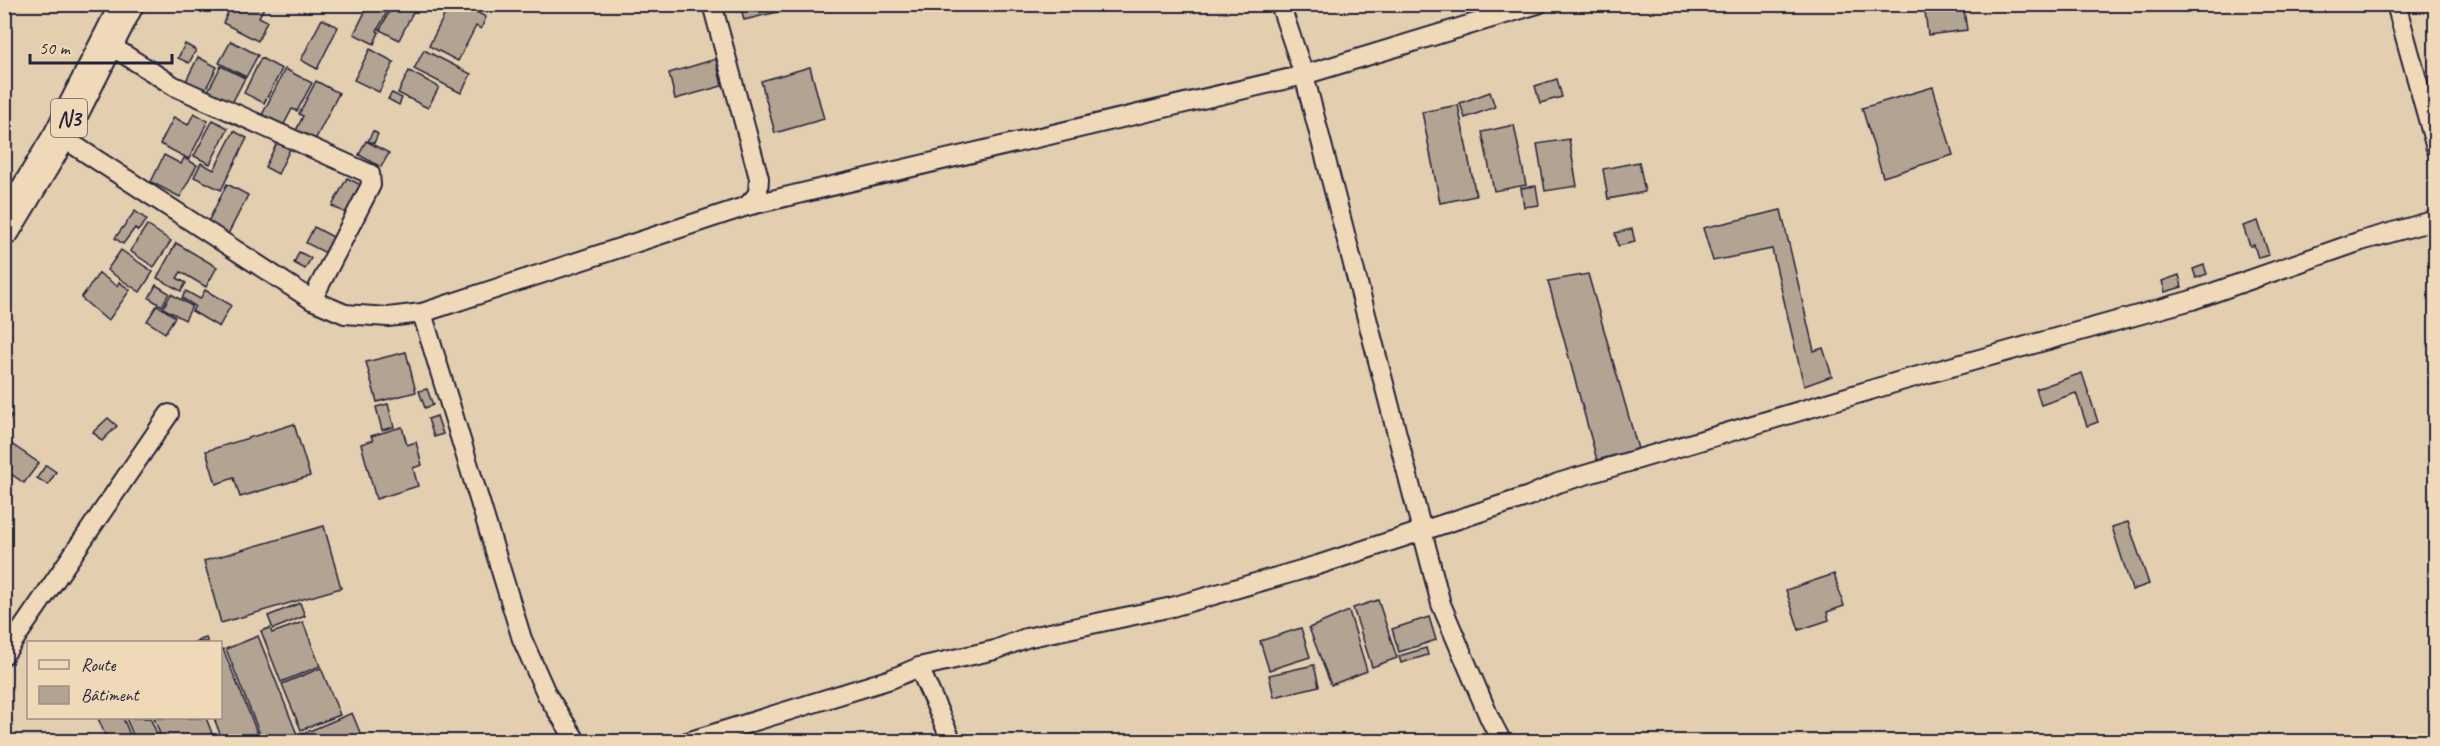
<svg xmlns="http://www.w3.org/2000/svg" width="2440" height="746" font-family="Caveat,sans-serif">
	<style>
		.building { fill: #b3a393; stroke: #22223b; stroke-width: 1.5 }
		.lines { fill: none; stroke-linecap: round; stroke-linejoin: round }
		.minor-casing { stroke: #22223b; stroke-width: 22 }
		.trunk-casing { stroke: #22223b; stroke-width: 36 }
		.minor { stroke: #efd9b8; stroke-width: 18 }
		.trunk { stroke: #efd9b8; stroke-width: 32 }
		.labels { text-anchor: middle; stroke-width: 5; stroke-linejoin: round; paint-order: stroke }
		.shield { fill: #efd9b8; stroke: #605960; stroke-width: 1.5 }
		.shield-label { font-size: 22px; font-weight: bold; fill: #22223b }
	</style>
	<rect width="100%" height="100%" fill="#e3ceb0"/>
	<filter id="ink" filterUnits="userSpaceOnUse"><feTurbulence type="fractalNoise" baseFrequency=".0167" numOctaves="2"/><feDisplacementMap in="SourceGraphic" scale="12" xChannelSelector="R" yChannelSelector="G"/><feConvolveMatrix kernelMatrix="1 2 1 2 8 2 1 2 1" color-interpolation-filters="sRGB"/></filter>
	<g filter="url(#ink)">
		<g class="building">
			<polygon points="240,4 266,4 259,17 267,21 258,41 223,23 231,6 238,10"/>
			<polygon points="369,4 391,4 377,31 379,32 374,44 354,34"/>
			<polygon points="393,4 417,4 399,40 380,30"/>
			<polygon points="450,4 461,4 486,17 481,29 476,26 458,61 429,46"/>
			<polygon points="740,4 785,4 786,10 744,20"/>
			<polygon points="1924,4 1963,4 1967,30 1928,35"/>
			<polygon points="322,19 338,27 317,69 301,60"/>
			<polygon points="231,41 258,55 246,77 219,63"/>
			<polygon points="185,44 196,50 189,63 178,58"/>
			<polygon points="370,49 394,62 379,92 354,80"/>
			<polygon points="424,50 471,74 461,93 414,69"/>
			<polygon points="198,57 217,67 205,90 186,81"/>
			<polygon points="261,58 282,69 264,103 244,93"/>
			<polygon points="716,59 722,86 675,99 669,73"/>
			<polygon points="221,66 245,78 232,103 208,91"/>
			<polygon points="810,67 824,119 775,133 761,81"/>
			<polygon points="285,69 312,83 297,111 292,109 280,132 259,121"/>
			<polygon points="409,71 439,87 428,108 398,93"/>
			<polygon points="1557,79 1562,97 1540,103 1535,86"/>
			<polygon points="316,81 339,93 314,142 295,133 303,116 299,114"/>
			<polygon points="1933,87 1953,155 1883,177 1862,108"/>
			<polygon points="1490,92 1495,107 1465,118 1460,103"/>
			<polygon points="392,93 402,98 399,105 388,99"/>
			<polygon points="1458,105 1476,196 1440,203 1422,112"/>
			<polygon points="194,113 208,121 189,159 160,144 174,117 188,125"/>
			<polygon points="213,120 228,128 210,164 194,156"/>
			<polygon points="1514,125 1526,185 1494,191 1482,132"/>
			<polygon points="234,131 247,138 221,190 194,177 201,163 214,170"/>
			<polygon points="373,131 378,134 374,143 368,141"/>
			<polygon points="1569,139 1577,186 1545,191 1537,144"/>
			<polygon points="366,141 389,153 381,167 359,155"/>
			<polygon points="277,143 290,149 278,174 265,167"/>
			<polygon points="164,155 181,164 184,158 197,165 180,197 151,182"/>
			<polygon points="1639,162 1645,192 1608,199 1603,169"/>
			<polygon points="347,178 369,189 355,218 332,206"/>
			<polygon points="227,184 248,195 226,238 205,228"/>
			<polygon points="1536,186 1539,205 1524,207 1521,188"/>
			<polygon points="1781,210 1814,351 1823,348 1832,376 1804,386 1772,249 1713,261 1703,228"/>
			<polygon points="135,211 147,220 138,231 135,228 123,244 115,238"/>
			<polygon points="2258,221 2269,255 2258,258 2254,245 2250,246 2243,226"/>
			<polygon points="147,225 171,241 154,267 130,251"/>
			<polygon points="314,227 343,242 326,253 306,243"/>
			<polygon points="1632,229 1635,242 1618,246 1615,233"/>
			<polygon points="176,243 217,267 206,287 181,272 177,278 186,283 181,291 157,278"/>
			<polygon points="121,250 153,272 140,292 107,270"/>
			<polygon points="299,252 311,258 305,269 294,263"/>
			<polygon points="2204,265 2207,274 2196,278 2193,269"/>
			<polygon points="99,273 117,286 119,282 130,290 108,321 81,298"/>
			<polygon points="1588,274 1638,449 1597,460 1548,281"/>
			<polygon points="2179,275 2182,287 2165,292 2162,281"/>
			<polygon points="156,285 169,293 162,306 149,298"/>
			<polygon points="205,290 231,305 219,327 192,311 195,306 182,298 186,291 200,299"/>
			<polygon points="171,294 192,306 185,320 163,308"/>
			<polygon points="157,305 175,317 165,333 147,321"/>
			<polygon points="406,352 416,392 377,402 366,362"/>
			<polygon points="2082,373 2098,422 2087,426 2076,393 2041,405 2036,389"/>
			<polygon points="427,389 433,405 425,408 419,391"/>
			<polygon points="388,404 394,427 382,430 376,407"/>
			<polygon points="4,411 12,416 4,428"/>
			<polygon points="437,416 443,434 434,437 428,419"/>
			<polygon points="108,418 117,426 102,441 93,432"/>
			<polygon points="294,424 310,476 240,497 234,478 216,484 206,451"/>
			<polygon points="402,427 407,445 416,442 422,465 413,468 418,486 376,499 361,444 373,440 371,436"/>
			<polygon points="4,439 39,463 24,483 4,469"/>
			<polygon points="46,465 56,472 48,485 37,478"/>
			<polygon points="2128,522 2149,584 2132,590 2112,527"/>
			<polygon points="324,526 341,588 221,623 204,561"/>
			<polygon points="1834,574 1844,606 1827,612 1829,620 1799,630 1786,590"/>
			<polygon points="1378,600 1397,658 1372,667 1353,608"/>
			<polygon points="300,603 305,616 273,629 268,616"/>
			<polygon points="1349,611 1367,671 1331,685 1309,628"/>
			<polygon points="1429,617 1436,640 1399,652 1392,629"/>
			<polygon points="303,622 320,666 281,682 261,631 270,628 272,633"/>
			<polygon points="1301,628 1310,657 1269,670 1260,641"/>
			<polygon points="258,636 300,742 263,742 226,649"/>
			<polygon points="206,638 208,642 194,642"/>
			<polygon points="1426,648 1428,655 1401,663 1399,656"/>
			<polygon points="223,649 261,742 223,742 214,718 220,718 220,650"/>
			<polygon points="1314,665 1319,686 1274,697 1269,675"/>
			<polygon points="321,668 340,715 301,730 282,684"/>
			<polygon points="352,713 364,742 303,742 300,735"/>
			<polygon points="98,718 123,718 133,742 108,742"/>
			<polygon points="126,718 150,718 158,736 145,742 136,742"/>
			<polygon points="154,718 206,718 212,733 192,742 163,742"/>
		</g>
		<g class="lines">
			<g class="minor-casing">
				<g id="minor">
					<polyline points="1280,4 1304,75 1441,604 1490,719 1502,742"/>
					<polyline points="2396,4 2436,148"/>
					<polyline points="108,44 174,86 370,174 371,185 312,300"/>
					<polyline points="60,136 312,300 345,314 388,317 422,313 747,206 758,194 759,178 712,4"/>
					<polyline points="747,206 1304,75 1538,4"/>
					<polyline points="422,313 522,639 547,695 577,742"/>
					<polyline points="4,655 169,414"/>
					<polyline points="919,667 952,742"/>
					<polyline points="687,742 891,679 919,667 995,650 1026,638 1172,607 1318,565 1529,496 1558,483 1904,380 2192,300 2361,241 2436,220"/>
				</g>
			</g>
			<g class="trunk-casing">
				<polyline id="trunk" points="4,229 60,136 127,4"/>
			</g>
			<use href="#minor" class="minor"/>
			<use href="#trunk" class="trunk"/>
		</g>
	</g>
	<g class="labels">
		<rect class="shield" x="51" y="99" width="36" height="38" rx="4.5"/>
		<g class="shield-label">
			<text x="69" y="126">N3</text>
		</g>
	</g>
	<rect width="2440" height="746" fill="none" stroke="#efd9b8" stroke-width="24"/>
	<rect x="12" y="12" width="2416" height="722" fill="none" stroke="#22223b" stroke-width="2" filter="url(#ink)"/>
	<rect x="27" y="641" width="195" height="78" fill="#efd9b8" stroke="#9d9086" stroke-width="1.5"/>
	<rect x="39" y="660" width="30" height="9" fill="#efd9b8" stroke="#9d9086" stroke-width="1.5"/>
	<text x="81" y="671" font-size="18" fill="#22223b">Route</text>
	<rect x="39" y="686" width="30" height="18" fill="#b3a393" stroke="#9d9086" stroke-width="1.5"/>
	<text x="81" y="701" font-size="18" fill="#22223b">Bâtiment</text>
	<path d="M30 54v9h142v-9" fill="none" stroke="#22223b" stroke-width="3"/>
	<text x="39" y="54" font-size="18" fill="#22223b" stroke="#efd9b8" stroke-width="4.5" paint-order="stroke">50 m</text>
</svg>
